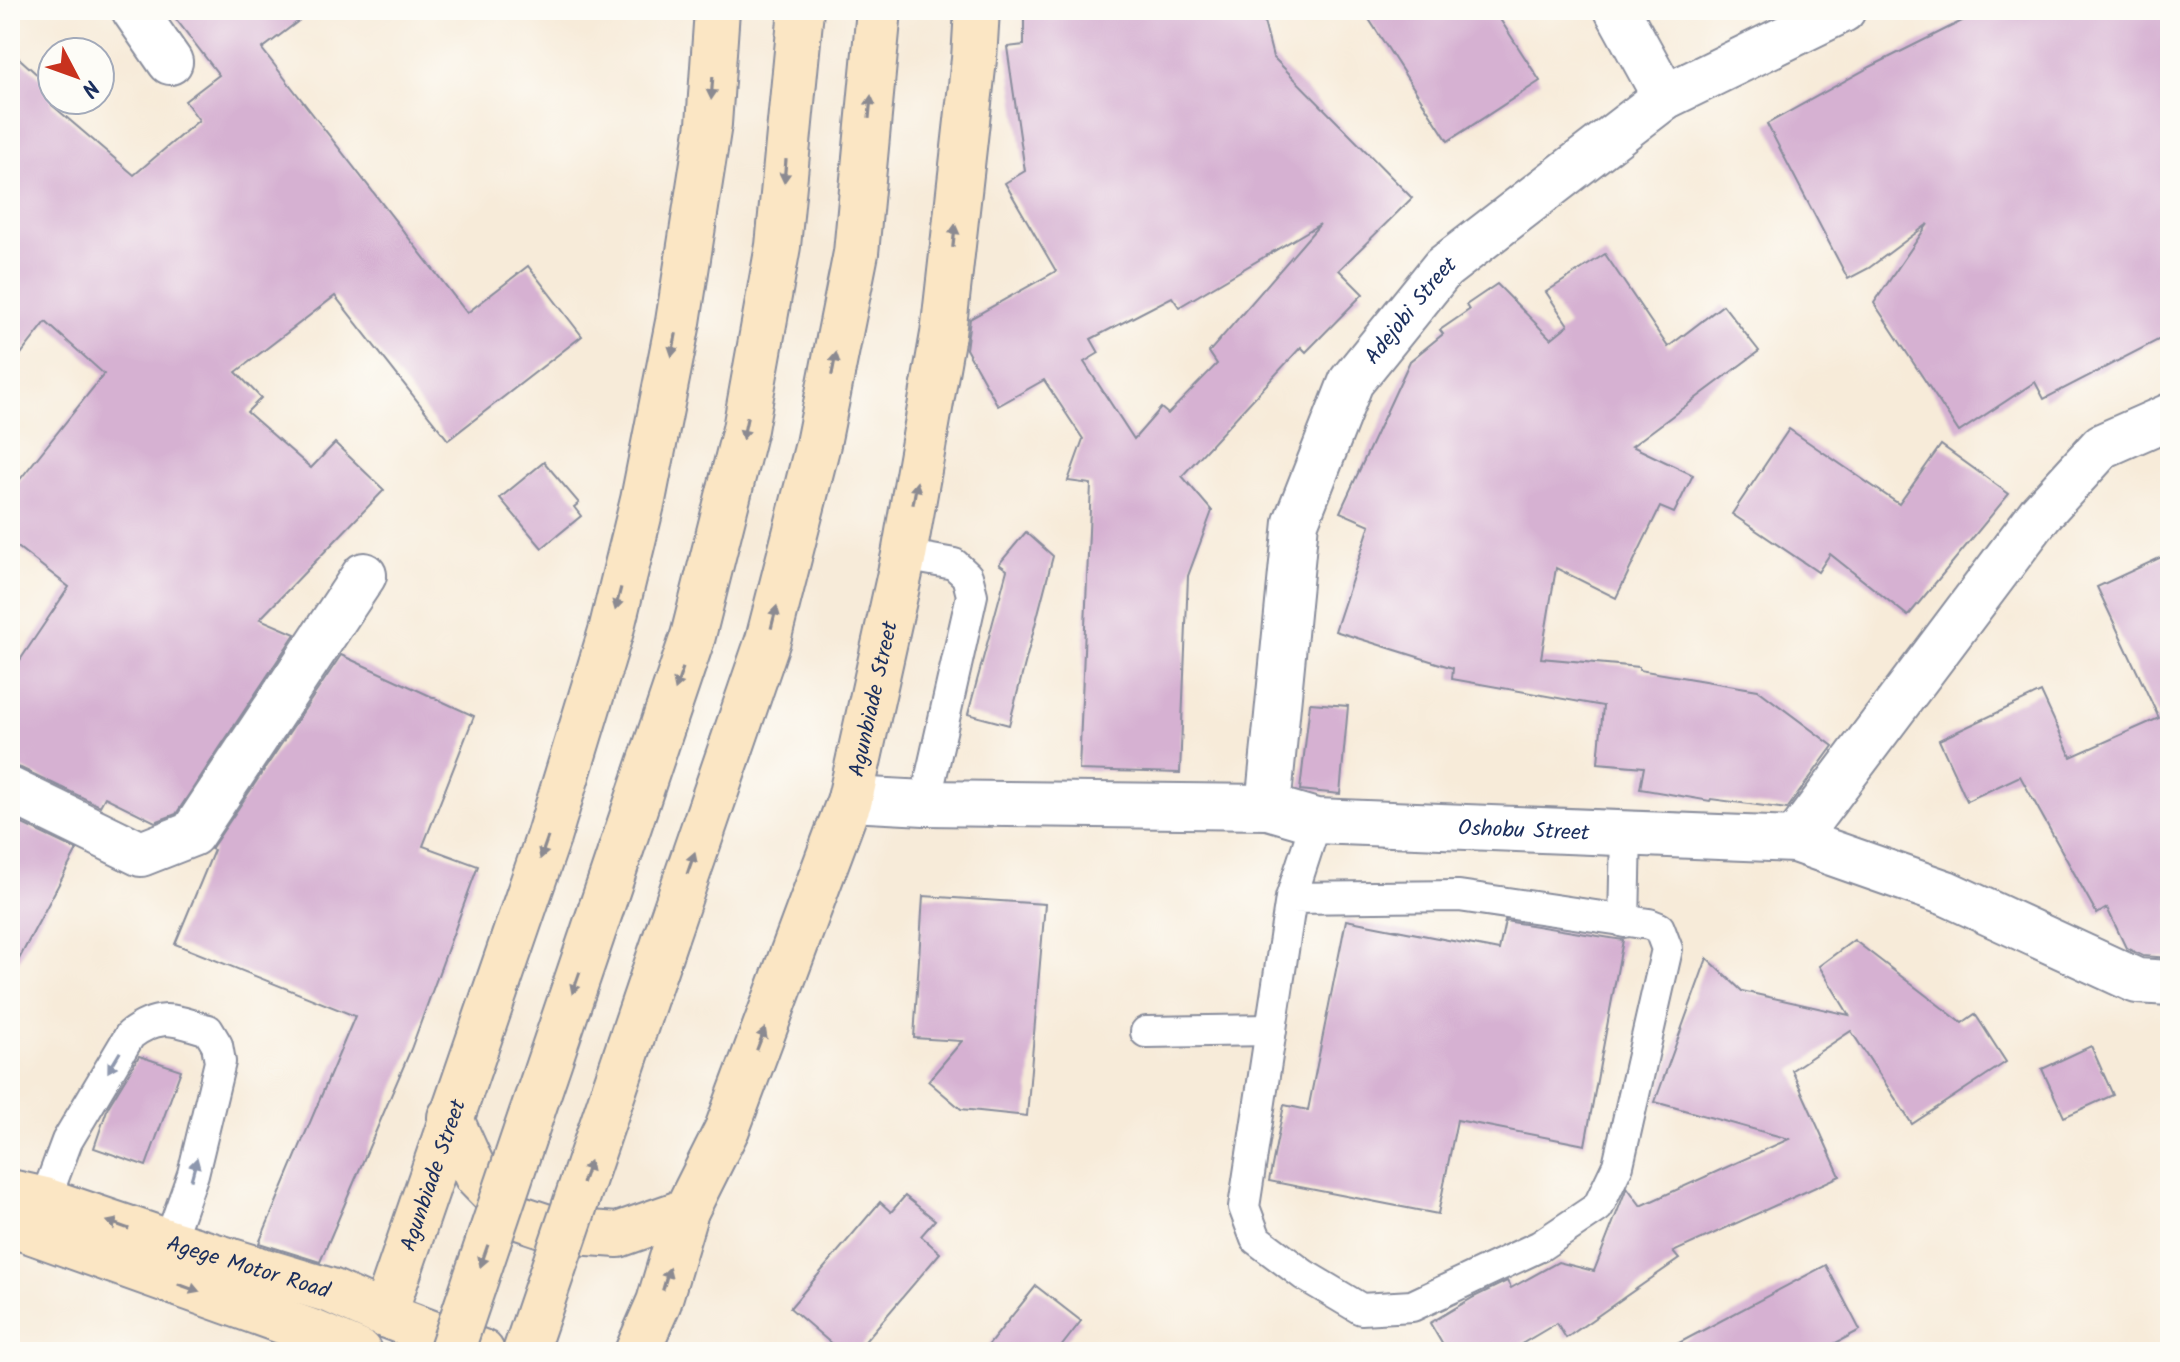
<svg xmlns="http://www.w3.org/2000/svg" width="2180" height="1362" font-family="Kalam,sans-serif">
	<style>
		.building { fill: #d6b1d2; fill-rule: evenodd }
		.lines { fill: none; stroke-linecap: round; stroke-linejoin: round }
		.lane-casing { stroke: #898d9c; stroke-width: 34 }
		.street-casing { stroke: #898d9c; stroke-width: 48 }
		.secondary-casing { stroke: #898d9c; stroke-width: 48 }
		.lane { stroke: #fff; stroke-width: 30 }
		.street { stroke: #fff; stroke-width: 44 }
		.secondary { stroke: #fbe6c4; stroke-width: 44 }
		.secondary-bridge-casing { stroke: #898d9c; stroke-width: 48; stroke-linecap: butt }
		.secondary-bridge { stroke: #fbe6c4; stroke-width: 44 }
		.oneway { fill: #8b8a91 }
		.oneway2 { fill: #8d97ae }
		.labels { text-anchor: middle; stroke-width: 6; stroke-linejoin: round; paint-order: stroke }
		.street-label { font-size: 22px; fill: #1b2f5e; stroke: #fdfcf7 }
	</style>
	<rect width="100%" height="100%" fill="#fdfcf7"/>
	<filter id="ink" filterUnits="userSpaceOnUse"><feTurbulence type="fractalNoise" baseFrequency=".0125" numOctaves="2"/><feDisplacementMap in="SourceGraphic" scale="16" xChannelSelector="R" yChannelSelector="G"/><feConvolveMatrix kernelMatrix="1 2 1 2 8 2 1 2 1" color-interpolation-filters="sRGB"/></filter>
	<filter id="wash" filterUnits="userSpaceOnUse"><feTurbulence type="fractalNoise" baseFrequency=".006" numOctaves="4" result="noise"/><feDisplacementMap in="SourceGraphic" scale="32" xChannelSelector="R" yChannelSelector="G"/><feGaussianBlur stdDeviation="1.8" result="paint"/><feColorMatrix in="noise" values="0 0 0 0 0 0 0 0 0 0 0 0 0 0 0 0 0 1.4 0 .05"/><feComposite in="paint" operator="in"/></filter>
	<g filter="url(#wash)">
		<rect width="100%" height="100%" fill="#f7ebd9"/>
		<g id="blocks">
			<g class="building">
				<polygon points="169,10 313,10 262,49 467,313 528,266 582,336 448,440 335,296 236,372 261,398 247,412 311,468 335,443 384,490 260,619 295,634 176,814 155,822 105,797 100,806 21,768 10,765 10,675 69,587 10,541 10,492 104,374 46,322 10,368 10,50 52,88 52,105 134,175 199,120 185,101 219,75"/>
				<path d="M1024,10H1261L1273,57L1412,198L1339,270L1363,294L1306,352L1301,347L1182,476L1212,511L1188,576L1180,773L1079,770L1091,484L1068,481L1083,439L1044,380L998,406L966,349L970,319L1056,271L1005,183L1025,171L1007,47L1024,45ZM1320,224L1209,352L1217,364L1168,414L1161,408L1134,439L1084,362L1099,353L1091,339L1172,297L1179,307Z"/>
				<polygon points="1363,10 1494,10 1540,81 1448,141"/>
				<polygon points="1984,10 2170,10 2170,334 2044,399 2035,382 1959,432 1874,303 1928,224 1869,268 1848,279 1767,124 1870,67"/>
				<polygon points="1605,254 1668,347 1723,305 1759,351 1632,446 1693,475 1674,513 1660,507 1616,598 1556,568 1541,658 1639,667 1639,670 1758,690 1833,746 1787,809 1711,799 1710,801 1640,789 1644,767 1598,763 1603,706 1452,679 1453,668 1335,631 1370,525 1340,512 1410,361 1443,334 1440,330 1469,310 1466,305 1497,284 1551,339 1568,325 1546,292"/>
				<polygon points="1789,429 1899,504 1941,445 2009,494 1908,616 1830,554 1818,572 1732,514"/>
				<polygon points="544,462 579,503 574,507 581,516 542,548 500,498"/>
				<polygon points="1026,532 1053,556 1009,725 968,714 1007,570 999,564"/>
				<polygon points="2170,553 2170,958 2143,956 2126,948 2107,908 2097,914 2020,776 1967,801 1939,740 2041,692 2071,757 2159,718 2097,587"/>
				<polygon points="341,655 474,716 423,846 478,866 411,1049 320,1262 259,1243 355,1016 175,944 214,850 211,849"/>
				<polygon points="1310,703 1348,706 1340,794 1300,790"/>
				<polygon points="10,818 77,850 10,976"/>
				<polygon points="923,896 1045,904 1027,1116 961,1109 928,1081 962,1041 914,1038"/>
				<polygon points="1346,920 1499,950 1505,921 1623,940 1585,1145 1457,1120 1438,1214 1269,1181 1284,1105 1308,1110"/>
				<polygon points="1854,940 1962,1023 1975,1014 2006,1062 1912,1124 1851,1031 1792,1070 1840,1176 1673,1252 1679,1259 1566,1338 1557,1323 1508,1352 1447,1352 1430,1323 1474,1297 1507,1281 1511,1288 1558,1262 1594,1271 1627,1187 1641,1206 1789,1139 1655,1102 1707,958 1742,991 1849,1015 1819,966"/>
				<polygon points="2091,1046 2113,1095 2064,1117 2042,1069"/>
				<polygon points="139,1056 181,1070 146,1166 94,1148 108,1107"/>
				<polygon points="905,1196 935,1220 921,1236 940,1253 856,1352 841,1352 790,1308 880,1202 891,1212"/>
				<polygon points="1826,1265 1860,1330 1819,1352 1662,1352"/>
				<polygon points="1036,1286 1081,1321 1057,1352 983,1352"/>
			</g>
		</g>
	</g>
	<g filter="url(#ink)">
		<use href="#blocks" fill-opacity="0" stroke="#898d9c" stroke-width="2"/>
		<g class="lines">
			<g class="lane-casing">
				<g id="lane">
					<polyline points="904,555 954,564 967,576 972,595 925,803"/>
					<polyline points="1291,898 1459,896 1649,924 1659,928 1667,949 1618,1165 1598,1207 1540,1246 1412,1306 1361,1309 1304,1275 1256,1239 1244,1207 1291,898 1316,821"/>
					<polyline points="1624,922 1626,833"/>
					<polyline points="1146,1032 1271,1030"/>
					<path d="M45,1200L67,1141L130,1035C160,1012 174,1020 208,1030L217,1045L220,1062L193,1174L169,1242"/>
				</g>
			</g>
			<g class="street-casing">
				<g id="street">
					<polyline points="134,10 170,62"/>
					<polyline points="1617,10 1665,97"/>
					<polyline points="10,790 141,854 192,834 364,575"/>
					<path id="s1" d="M850,799L925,803L1268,807L1316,821L1795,840L1946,893L2137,981L2170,983"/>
					<path id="s2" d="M1268,807L1296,522L1351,382L1443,268L1665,97L1843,10"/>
					<polyline points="1795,840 2040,514 2102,446 2170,416"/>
				</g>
			</g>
			<g class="secondary-casing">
				<g id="secondary">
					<polyline points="601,909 693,636 745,429 778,246 801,10"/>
					<polyline points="666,937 768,640 818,444 856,253 879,10"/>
					<polyline points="450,1117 477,1177 515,1216 560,1231 618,1235 686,1211"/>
					<path id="s3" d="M10,1192L45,1200L169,1242L331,1291L384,1315L482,1352"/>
					<polyline points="10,1224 315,1333 359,1352"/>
					<path id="s4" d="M384,1315L548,838L611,631L643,500L678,322L709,124L717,10"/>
					<path id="s5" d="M637,1352L659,1302L686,1211L727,1129L850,799L904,555L943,334L974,59L977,10"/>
				</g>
			</g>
			<use href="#lane" class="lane"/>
			<use href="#street" class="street"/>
			<use href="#secondary" class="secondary"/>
			<g class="secondary-bridge-casing">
				<g id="secondary-bridge">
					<polyline points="451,1352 601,909"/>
					<polyline points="525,1352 666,937"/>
				</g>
			</g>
			<use href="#secondary-bridge" class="secondary-bridge"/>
		</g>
		<defs><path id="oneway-solid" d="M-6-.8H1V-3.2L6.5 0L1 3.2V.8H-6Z" transform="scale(2)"/></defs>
		<g class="oneway">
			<use href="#oneway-solid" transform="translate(712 88) rotate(94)"/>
			<use href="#oneway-solid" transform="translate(870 107) rotate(-85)"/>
			<use href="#oneway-solid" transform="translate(785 171) rotate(95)"/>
			<use href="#oneway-solid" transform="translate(954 236) rotate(-84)"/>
			<use href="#oneway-solid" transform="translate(674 345) rotate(101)"/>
			<use href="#oneway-solid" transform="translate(834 364) rotate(-79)"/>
			<use href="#oneway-solid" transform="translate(745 428) rotate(102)"/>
			<use href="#oneway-solid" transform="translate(915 493) rotate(-80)"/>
			<use href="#oneway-solid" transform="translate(618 599) rotate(104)"/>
			<use href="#oneway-solid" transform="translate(774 617) rotate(-76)"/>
			<use href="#oneway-solid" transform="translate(679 679) rotate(109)"/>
			<use href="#oneway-solid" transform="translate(544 848) rotate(109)"/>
			<use href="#oneway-solid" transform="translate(691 863) rotate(-71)"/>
			<use href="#oneway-solid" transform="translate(576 983) rotate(109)"/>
			<use href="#oneway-solid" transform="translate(761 1039) rotate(-69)"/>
			<use href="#oneway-solid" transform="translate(586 1172) rotate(-71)"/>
			<use href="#oneway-solid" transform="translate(118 1225) rotate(-161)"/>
			<use href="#oneway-solid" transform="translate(484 1256) rotate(109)"/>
			<use href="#oneway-solid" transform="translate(666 1279) rotate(-74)"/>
			<use href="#oneway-solid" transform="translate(189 1288) rotate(20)"/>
		</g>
		<g class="oneway2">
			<use href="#oneway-solid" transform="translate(114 1062) rotate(121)"/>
			<use href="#oneway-solid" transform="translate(194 1169) rotate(-75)"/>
		</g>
	</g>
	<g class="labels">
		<g class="street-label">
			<text dy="8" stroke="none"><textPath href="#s2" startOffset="530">Adejobi Street</textPath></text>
			<text dy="8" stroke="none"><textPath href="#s5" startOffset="696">Agunbiade Street</textPath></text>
			<text dy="8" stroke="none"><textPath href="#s1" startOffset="676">Oshobu Street</textPath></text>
			<text dy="8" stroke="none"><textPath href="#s4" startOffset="148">Agunbiade Street</textPath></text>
			<text dy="8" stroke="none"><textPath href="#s3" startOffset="250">Agege Motor Road</textPath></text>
		</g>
	</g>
	<rect width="2180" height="1362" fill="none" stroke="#fdfcf7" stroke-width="40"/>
	<g transform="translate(76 76) rotate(131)"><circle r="38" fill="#fdfcf7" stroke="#a3aaba" stroke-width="2"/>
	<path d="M0-6L14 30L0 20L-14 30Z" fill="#c8321e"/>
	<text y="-12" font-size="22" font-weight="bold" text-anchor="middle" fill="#1b2f5e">N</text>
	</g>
</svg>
